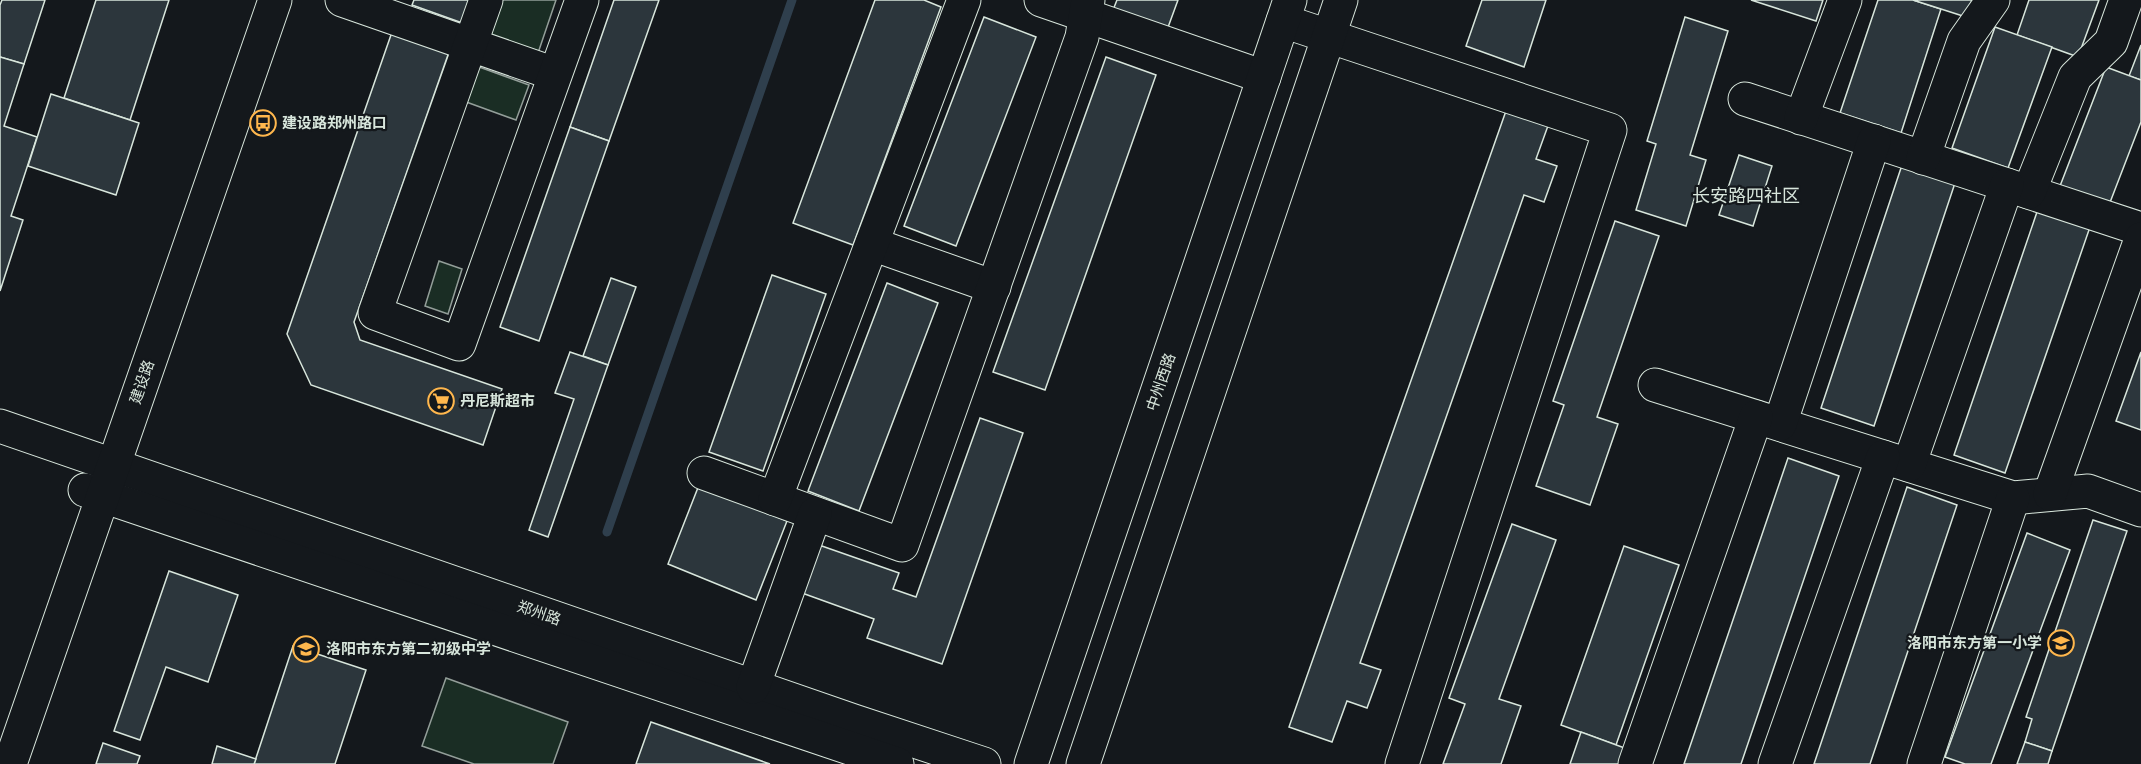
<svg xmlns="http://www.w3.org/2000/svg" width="2141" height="764" font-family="'Libre Baskerville','Noto Sans SC',serif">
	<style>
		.green { fill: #1a2d24; stroke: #939e99; stroke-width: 1.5 }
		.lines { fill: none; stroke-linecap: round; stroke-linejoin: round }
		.stream { stroke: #2f3f4d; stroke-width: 9 }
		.building { fill: #2c363c; stroke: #d8e6dc; stroke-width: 1.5 }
		.minor-casing { stroke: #d8e6dc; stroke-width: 35 }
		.major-casing { stroke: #d8e6dc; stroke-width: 35 }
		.minor { stroke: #14181c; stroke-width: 33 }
		.major { stroke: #14181c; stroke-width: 33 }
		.labels { text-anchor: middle; stroke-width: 4.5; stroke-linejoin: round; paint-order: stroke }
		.poi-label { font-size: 15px; font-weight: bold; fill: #d8e6dc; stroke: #14181c; text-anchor: start }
		.street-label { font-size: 15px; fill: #d8e6dc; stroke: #14181c }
		.quarter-label { font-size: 18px; fill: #d8e6dc; stroke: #14181c }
	</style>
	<rect width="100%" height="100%" fill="#14181c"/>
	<g class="green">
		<polygon points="502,0 556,0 537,56 489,39"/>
		<polygon points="471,64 529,85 516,120 458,99"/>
		<polygon points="439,261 462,269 448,314 425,306"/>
		<polygon points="446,678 568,722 553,764 474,764 422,746"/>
	</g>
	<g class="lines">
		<polyline class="stream" points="607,532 792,0"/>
	</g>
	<g class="building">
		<polygon points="2,0 45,0 24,64 0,57 0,5"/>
		<polygon points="96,0 169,0 130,120 64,98"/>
		<polygon points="414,0 477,0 468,25 412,5"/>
		<polygon points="614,0 659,0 609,141 570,127"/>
		<polygon points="875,0 924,0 941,7 853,245 793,223"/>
		<polygon points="1117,0 1178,0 1167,30 1113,10"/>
		<polygon points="1482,0 1546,0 1524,67 1466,46"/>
		<polygon points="1751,0 1823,0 1816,21"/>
		<polygon points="1878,0 1913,0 1941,9 1901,133 1840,113"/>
		<polygon points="1913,0 1972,0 1966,17"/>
		<polygon points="2029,0 2099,0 2078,57 2017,35"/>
		<polygon points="984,17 1036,37 956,246 904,226"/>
		<polygon points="1685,17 1728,31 1690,155 1706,160 1686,226 1636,210 1656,144 1647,141"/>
		<polygon points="1995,27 2052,47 2008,168 1952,148"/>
		<polygon points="392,32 449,52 354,322 360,340 502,389 483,445 311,385 287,334"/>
		<polygon points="2141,45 2141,80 2129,76"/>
		<polygon points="0,57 24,64 4,126 37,137 11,216 23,220 0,291"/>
		<polygon points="1106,57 1156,75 1045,390 993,372"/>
		<polygon points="2106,67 2141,80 2141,122 2109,205 2060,186"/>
		<polygon points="51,94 139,123 116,195 28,166"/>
		<polygon points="1507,108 1549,123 1536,159 1557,166 1544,202 1524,195 1360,663 1381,670 1367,708 1347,701 1332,742 1289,727"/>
		<polygon points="570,127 609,141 539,341 500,327"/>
		<polygon points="1739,155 1772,166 1753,226 1719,215"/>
		<polygon points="1903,162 1956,180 1874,426 1821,408"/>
		<polygon points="2038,209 2090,227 2005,473 1954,455"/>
		<polygon points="1615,221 1659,236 1597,417 1618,424 1590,505 1536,486 1564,405 1553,401"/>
		<polygon points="772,275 826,294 763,471 709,452"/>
		<polygon points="611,278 636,287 608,365 583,356"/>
		<polygon points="887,283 938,303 859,511 808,491"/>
		<polygon points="570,352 608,365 548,537 529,530 574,399 555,393"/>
		<polygon points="2141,352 2141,430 2116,421"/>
		<polygon points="980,418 1023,433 942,664 867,638 874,619 802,593 819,545 899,573 893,589 916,597"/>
		<polygon points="1788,458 1839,476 1741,764 1684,764"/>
		<polygon points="699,485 787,521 756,600 668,564"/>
		<polygon points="1907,487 1957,505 1870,764 1814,764"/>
		<polygon points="2093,520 2127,531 2052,751 2025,742 2032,719 2026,717"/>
		<polygon points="1512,524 1556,540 1499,699 1521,706 1501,764 1443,764 1465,704 1449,698"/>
		<polygon points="2027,533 2070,550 1991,764 1965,764 1945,757"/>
		<polygon points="1624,546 1679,565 1616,745 1561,725"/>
		<polygon points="169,571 238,595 208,682 166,667 140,740 114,731"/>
		<polygon points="293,646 366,670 335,764 254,764"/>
		<polygon points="651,722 770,764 636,764"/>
		<polygon points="1581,732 1630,750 1626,764 1570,764"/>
		<polygon points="2025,742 2052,751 2048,764 2017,764"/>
		<polygon points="103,743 140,756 137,764 96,764"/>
		<polygon points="217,746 256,759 254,764 212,764"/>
	</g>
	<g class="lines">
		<g class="minor-casing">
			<g id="minor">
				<polyline points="342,0 555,74"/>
				<polyline points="486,0 375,313 459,344 582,0"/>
				<polyline points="1041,0 1264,77"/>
				<polyline points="1283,21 1610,130 1402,764"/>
				<polyline points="1745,99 2141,229"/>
				<polyline points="1801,118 1845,0"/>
				<polyline points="1923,158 1964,41 1993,0"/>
				<polyline points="2029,192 2075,77 2111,42 2126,0"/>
				<polyline points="872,244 994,287"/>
				<polyline points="1655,385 2013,498 2088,491 2141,510"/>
				<polyline points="1780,424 1874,141"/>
				<polyline points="0,426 854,721 984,764"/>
				<polyline points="1909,465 2007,185"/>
				<polyline points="704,473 902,545 1082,37 1088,0"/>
				<polyline points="85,490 897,764"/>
				<polyline points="2050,494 2141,239"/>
				<polyline points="775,499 964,0"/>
				<polyline points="753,687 815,514"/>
				<polyline points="10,764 275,0"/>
				<polyline points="1635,764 1756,417"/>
				<polyline points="1775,764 1883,457"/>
				<polyline points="1924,764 2013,498"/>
			</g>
		</g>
		<g class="major-casing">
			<g id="major">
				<polyline points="1031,764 1290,0"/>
				<polyline points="1083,764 1341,0"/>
			</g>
		</g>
		<use href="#minor" class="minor"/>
		<use href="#major" class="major"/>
	</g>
	<defs>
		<g id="bus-ring" transform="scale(1.35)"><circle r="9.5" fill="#14181c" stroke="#ffb74d" stroke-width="1.5"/><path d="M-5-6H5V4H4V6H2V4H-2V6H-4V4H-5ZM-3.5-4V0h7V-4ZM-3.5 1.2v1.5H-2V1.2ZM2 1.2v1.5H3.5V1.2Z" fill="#ffb74d"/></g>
		<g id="supermarket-ring" transform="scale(1.35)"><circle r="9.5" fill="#14181c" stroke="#ffb74d" stroke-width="1.5"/><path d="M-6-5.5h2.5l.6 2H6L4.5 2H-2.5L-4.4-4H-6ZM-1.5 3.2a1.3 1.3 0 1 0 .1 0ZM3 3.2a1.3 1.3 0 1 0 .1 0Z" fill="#ffb74d"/></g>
		<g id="school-ring" transform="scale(1.35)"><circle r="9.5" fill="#14181c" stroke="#ffb74d" stroke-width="1.5"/><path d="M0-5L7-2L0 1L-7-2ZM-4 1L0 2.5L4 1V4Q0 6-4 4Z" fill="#ffb74d"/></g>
	</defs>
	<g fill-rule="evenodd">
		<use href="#bus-ring" x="263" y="123"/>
		<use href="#supermarket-ring" x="441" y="401"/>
		<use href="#school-ring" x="2061" y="643"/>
		<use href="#school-ring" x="306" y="649"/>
	</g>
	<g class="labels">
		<g class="poi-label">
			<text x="282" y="128">建设路郑州路口</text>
			<text x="460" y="406">丹尼斯超市</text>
			<text x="2042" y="648" text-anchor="end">洛阳市东方第一小学</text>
			<text x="326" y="654">洛阳市东方第二初级中学</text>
		</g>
		<g class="street-label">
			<text transform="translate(142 382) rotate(-71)" y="5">建设路</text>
			<text transform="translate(1161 382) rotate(-71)" y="5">中州西路</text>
			<text transform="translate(539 613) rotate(19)" y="5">郑州路</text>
		</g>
		<g class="quarter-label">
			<text x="1746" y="202">长安路四社区</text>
		</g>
	</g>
</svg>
